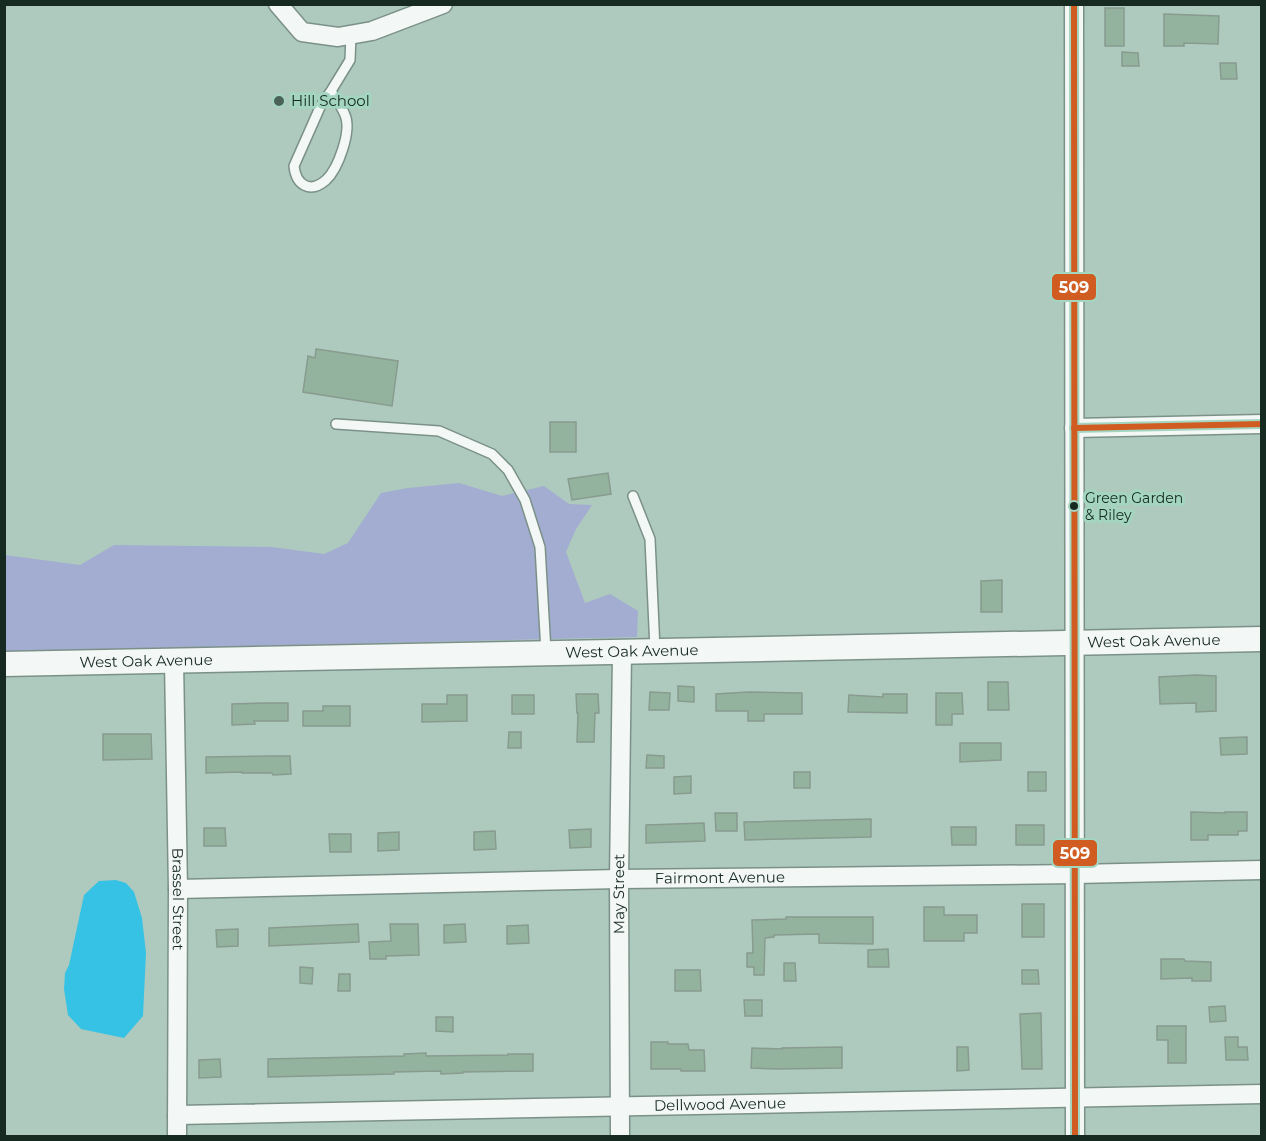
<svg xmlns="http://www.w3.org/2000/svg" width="1266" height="1141" font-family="Montserrat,sans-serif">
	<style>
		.green { fill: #a3acd1 }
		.water { fill: #36c2e4 }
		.building { fill: #94b39e; stroke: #889b8f; stroke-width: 1.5 }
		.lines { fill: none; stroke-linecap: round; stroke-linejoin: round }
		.lane-casing { stroke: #7b9188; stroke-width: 12 }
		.street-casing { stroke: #7b9188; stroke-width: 21 }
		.secondary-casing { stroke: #7b9188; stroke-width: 27 }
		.lane { stroke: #f3f7f5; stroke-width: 9 }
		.street { stroke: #f3f7f5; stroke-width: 18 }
		.secondary { stroke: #f3f7f5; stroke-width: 24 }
		.bus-1-casing { stroke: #a3d5c0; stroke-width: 10 }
		.bus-1 { stroke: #d15c22; stroke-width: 6 }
		.poi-dot { fill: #4b6259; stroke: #a3d5c0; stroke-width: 2 }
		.bus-dot { fill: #162a22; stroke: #a3d5c0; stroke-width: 2 }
		.labels { text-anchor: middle; stroke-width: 6; stroke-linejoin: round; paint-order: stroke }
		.bus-label { font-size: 14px; fill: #162a22; stroke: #a3d5c0; text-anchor: start }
		.poi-label { font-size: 15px; fill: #162a22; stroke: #a3d5c0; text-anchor: start }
		.street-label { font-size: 15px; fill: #162a22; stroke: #a3d5c0 }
		.line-badge { stroke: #a3d5c0; stroke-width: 2 }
		.badge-label { font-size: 16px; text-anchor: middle; font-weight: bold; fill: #fff }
	</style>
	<rect width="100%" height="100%" fill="#aecabe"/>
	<polygon class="green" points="459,483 502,496 544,486 569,504 592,505 576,529 566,552 585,603 610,594 638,611 637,637 5,652 5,555 80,565 114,545 272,547 324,554 348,543 381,493 408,488"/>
	<polygon class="water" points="116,880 126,883 134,892 142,918 146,953 143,1016 124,1038 81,1029 68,1015 64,989 65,973 69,965 84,895 99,881"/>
	<g class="building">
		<rect x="1105" y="8" width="19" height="38"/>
		<polygon points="1164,14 1219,16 1218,44 1184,43 1184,46 1164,46"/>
		<polygon points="1122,52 1138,53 1139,66 1122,66"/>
		<polygon points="1220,63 1236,63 1237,79 1221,79"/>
		<polygon points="316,349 398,361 392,406 303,392 308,356 315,358"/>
		<rect x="550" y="422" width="26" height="30"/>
		<polygon points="608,473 611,494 572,500 568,479"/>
		<polygon points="1002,580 1002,612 981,612 981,581"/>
		<polygon points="1196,675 1216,676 1216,711 1196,712 1196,703 1160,704 1159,677"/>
		<polygon points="988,682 1008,682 1009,710 988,710"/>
		<polygon points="678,686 694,687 694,702 678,701"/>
		<polygon points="650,692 670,693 669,710 649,710"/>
		<polygon points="748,692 802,693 802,714 764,714 764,721 748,721 748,711 716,711 716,694"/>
		<polygon points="936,693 962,693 963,714 952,714 952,725 936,725"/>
		<polygon points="576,694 598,694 599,713 595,713 594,742 577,742 578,713 577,713"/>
		<polygon points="883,694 907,694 907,713 848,712 849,695 883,697"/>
		<polygon points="447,695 467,695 467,721 422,722 422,704 447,704"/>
		<rect x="512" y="695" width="22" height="19"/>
		<polygon points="267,703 288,703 288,721 254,721 255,724 232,725 232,704"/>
		<polygon points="323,706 350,706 350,726 303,726 303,711 323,711"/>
		<polygon points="509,732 521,732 521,748 508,748"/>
		<polygon points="103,734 151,734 152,759 103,760"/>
		<polygon points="1247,737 1247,754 1221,755 1220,738"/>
		<polygon points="960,743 1001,743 1001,760 960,762"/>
		<polygon points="647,755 664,756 664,768 646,768"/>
		<polygon points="272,756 290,756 291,774 273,775 272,773 242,773 242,772 206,773 206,757"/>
		<rect x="794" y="772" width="16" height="16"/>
		<rect x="1028" y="772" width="18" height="19"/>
		<polygon points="691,776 691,793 674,794 674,777"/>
		<polygon points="1191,812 1225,813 1225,812 1247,812 1247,831 1238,831 1238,835 1208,835 1208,840 1191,840"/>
		<polygon points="715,813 737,813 737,831 716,831"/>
		<polygon points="871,819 871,837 745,840 744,822"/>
		<polygon points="704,823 705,841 646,843 646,825"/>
		<rect x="1016" y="825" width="28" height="20"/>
		<polygon points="951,827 976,827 976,845 952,845"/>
		<polygon points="204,828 225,828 226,846 204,846"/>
		<polygon points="591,829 591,847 570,848 569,830"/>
		<polygon points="495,831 496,849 474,850 474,832"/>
		<polygon points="399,832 399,850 378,851 378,833"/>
		<polygon points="329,834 351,834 351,852 330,852"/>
		<rect x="1022" y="904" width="22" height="33"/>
		<polygon points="924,907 944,907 944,915 977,915 977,933 964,933 964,941 924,941"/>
		<polygon points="786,917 873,917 873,944 819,943 819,934 774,935 774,937 765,938 764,975 754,975 754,967 747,967 747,953 753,953 752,920 786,919"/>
		<polygon points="358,924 359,942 269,946 269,928"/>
		<polygon points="390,924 418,924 419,955 386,956 386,959 370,959 369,942 391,941"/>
		<polygon points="465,924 466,942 444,943 444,925"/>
		<polygon points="528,925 529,943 507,944 507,926"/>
		<polygon points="238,929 238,946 217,947 216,930"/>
		<polygon points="888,949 889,967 868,967 868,950"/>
		<polygon points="1161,959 1184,959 1185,961 1211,962 1211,981 1192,981 1192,978 1161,979"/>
		<polygon points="784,963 795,963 796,981 784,981"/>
		<polygon points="300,967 313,968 312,984 300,983"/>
		<polygon points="675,970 700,970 701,991 675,991"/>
		<polygon points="1022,970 1038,970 1039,984 1022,984"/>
		<polygon points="339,974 350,974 350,991 338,991"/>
		<polygon points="744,1000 762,1000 762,1016 745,1016"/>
		<polygon points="1225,1006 1226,1021 1210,1022 1209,1007"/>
		<polygon points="1041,1013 1042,1069 1022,1069 1020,1014"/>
		<polygon points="436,1017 453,1017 453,1032 436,1031"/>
		<polygon points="1157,1026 1186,1026 1186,1063 1168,1063 1168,1040 1157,1040"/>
		<polygon points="1225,1037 1238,1037 1238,1047 1247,1047 1248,1060 1226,1060"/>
		<polygon points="651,1042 668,1042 668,1044 688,1044 689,1050 704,1050 705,1071 681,1071 681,1069 651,1069"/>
		<polygon points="842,1047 842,1068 779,1069 751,1068 752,1048 782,1049 782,1048"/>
		<polygon points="957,1047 968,1047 969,1070 957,1071"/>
		<polygon points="426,1053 426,1056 508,1055 508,1054 533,1054 533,1071 463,1072 463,1073 441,1074 441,1071 394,1072 394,1074 268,1077 268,1059 404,1056 404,1054"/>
		<polygon points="220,1059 221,1077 199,1078 199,1060"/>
	</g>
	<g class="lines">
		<g class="lane-casing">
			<g id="lane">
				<path d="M331,91C336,99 342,107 345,115C352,131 338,169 326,180C310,194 296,185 294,166L321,105L331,91L350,60L351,35"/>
				<polyline points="336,424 439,431 492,454 508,470 525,500 540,547 546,652"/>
				<polyline points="633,496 650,539 655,650"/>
			</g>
		</g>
		<g class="street-casing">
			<g id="street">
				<polyline points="278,4 302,32 338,37 372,31 443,4"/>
				<polyline points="1074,4 1075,1136"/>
				<polyline points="1074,428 1262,424"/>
				<path id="s1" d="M174,661L178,889L177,1136"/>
				<path id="s2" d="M178,889L619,879L1075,874L1262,870"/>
				<path id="s3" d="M177,1115L1262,1094"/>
				<path id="s4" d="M620,1136L619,879L622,653"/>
			</g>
		</g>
		<g class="secondary-casing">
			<g id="secondary">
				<path id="s5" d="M4,664L1262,639"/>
			</g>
		</g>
		<use href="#lane" class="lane"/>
		<use href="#street" class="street"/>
		<use href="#secondary" class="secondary"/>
		<g class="bus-1-casing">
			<g id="bus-1">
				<polyline points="1074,4 1075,1136"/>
				<polyline points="1074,428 1262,424"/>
			</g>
		</g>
		<use href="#bus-1" class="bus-1"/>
	</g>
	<circle class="poi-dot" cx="279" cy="101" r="6"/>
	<circle class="bus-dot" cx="1074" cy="506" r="5"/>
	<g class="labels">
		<g class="bus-label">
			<text x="1085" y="503">Green Garden<tspan x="1085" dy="17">&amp; Riley</tspan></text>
		</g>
		<g class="poi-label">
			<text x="291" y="106">Hill School</text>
		</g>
		<g class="street-label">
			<text dy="5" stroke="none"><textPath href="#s5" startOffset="1150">West Oak Avenue</textPath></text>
			<text dy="5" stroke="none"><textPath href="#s5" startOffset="628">West Oak Avenue</textPath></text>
			<text dy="5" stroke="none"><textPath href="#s5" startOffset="142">West Oak Avenue</textPath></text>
			<text dy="5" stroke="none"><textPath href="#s2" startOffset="542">Fairmont Avenue</textPath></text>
			<text dy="5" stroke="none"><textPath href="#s4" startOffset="242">May Street</textPath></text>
			<text dy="5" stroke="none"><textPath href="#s1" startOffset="238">Brassel Street</textPath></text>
			<text dy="5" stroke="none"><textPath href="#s3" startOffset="543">Dellwood Avenue</textPath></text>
		</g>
	</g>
	<g class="line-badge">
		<rect x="1051" y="273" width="46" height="28" rx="6" fill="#d15c22"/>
		<rect x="1052" y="839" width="46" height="28" rx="6" fill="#d15c22"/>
	</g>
	<g class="badge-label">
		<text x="1074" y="293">509</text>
		<text x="1075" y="859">509</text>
	</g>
	<rect width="1266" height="1141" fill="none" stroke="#162a22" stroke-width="12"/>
</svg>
